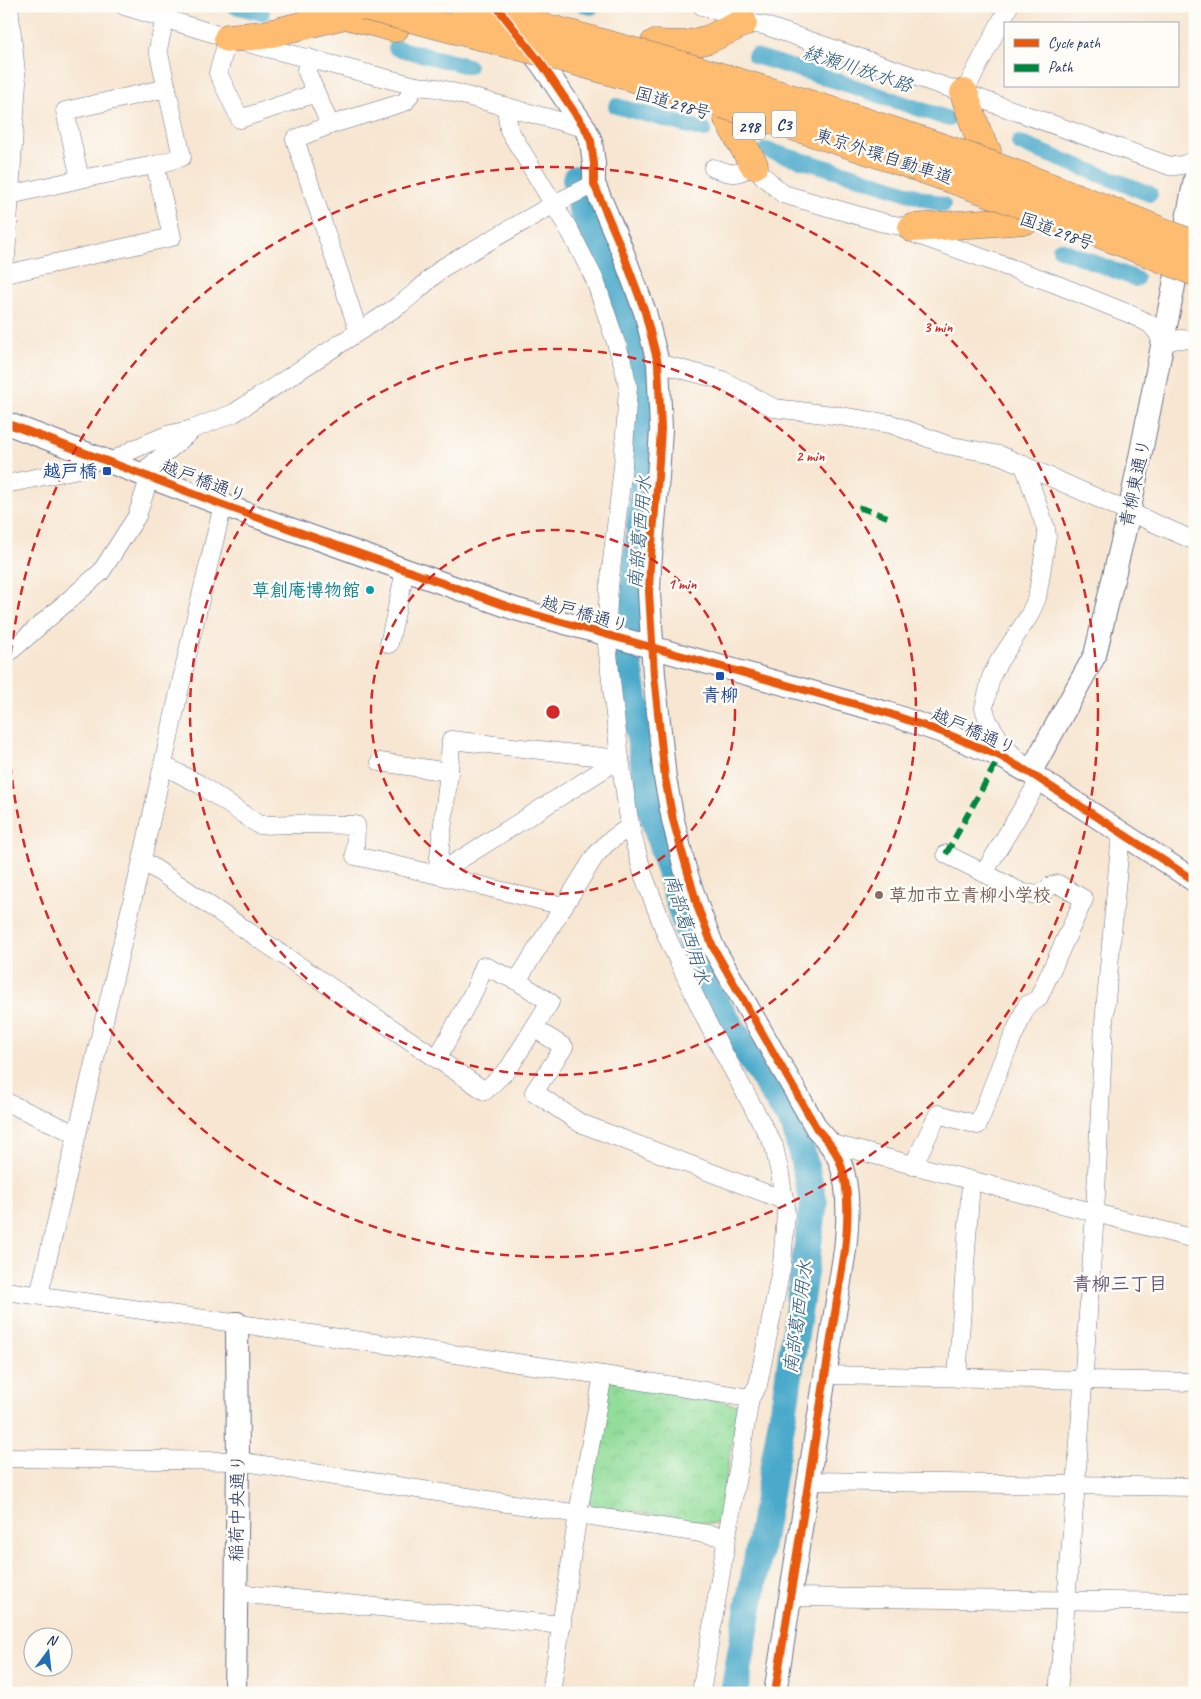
<svg xmlns="http://www.w3.org/2000/svg" width="1201" height="1699" font-family="Caveat,'Klee One',sans-serif">
	<style>
		.park { fill: url(#park-crowns); stroke: #56867c }
		.lines { fill: none; stroke-linecap: round; stroke-linejoin: round }
		.canal { stroke: #4caacb; stroke-width: 16 }
		.river { stroke: #4caacb; stroke-width: 28 }
		.minor-casing { stroke: #686f86; stroke-width: 19 }
		.tertiary-casing { stroke: #686f86; stroke-width: 24 }
		.trunk-casing { stroke: #686f86; stroke-width: 29 }
		.minor { stroke: #fff; stroke-width: 18 }
		.tertiary { stroke: #fff; stroke-width: 22 }
		.trunk { stroke: #febc70; stroke-width: 28 }
		.motorway-bridge-casing { stroke: #686f86; stroke-width: 29; stroke-linecap: butt }
		.motorway-bridge { stroke: #febc70; stroke-width: 28 }
		.quiet { stroke: #00873e; stroke-width: 6; stroke-dasharray: 12 6; stroke-linecap: butt }
		.cycleway-casing { stroke: #fdfcf7; stroke-width: 11 }
		.cycleway { stroke: #e8590c; stroke-width: 8 }
		.ring { fill: none; stroke: #d62828; stroke-width: 2.5; stroke-dasharray: 9 6 }
		.transit-dot { fill: #1a4fb4; stroke: #fdfcf7; stroke-width: 2 }
		.culture-dot { fill: #0f9aa8; stroke: #fdfcf7; stroke-width: 2 }
		.education-dot { fill: #8d6e63; stroke: #fdfcf7; stroke-width: 2 }
		.labels { text-anchor: middle; stroke-width: 5; stroke-linejoin: round; paint-order: stroke }
		.shield { fill: #fdfcf7; stroke: #5f6c8c; stroke-width: 1 }
		.shield-label { font-size: 16px; font-weight: bold; fill: #1b2f5e }
		.street-label { font-size: 18px; fill: #1b2f5e; stroke: #fdfcf7 }
		.transit-label { font-size: 18px; font-weight: bold; fill: #164399; stroke: #fdfcf7; text-anchor: end }
		.culture-label { font-size: 18px; font-weight: bold; fill: #0d838f; stroke: #fdfcf7; text-anchor: end }
		.education-label { font-size: 18px; font-weight: bold; fill: #785e54; stroke: #fdfcf7; text-anchor: start }
		.water-label { font-size: 19px; font-style: italic; fill: #2c5a84; stroke: #fdfcf7 }
		.neighbourhood-label { font-size: 19px; font-weight: bold; fill: #625370; stroke: #fdfcf7 }
		.centre { fill: #d62828; stroke: #fdfcf7; stroke-width: 2.5 }
		.ring-label { font-size: 15px; text-anchor: middle; font-weight: bold; fill: #d62828; stroke: #fdfcf7; stroke-width: 5; stroke-linejoin: round; paint-order: stroke }
	</style>
	<defs>
		<pattern id="park-crowns" width="20" height="18" patternUnits="userSpaceOnUse" patternTransform="scale(1.25)"><rect width="20" height="18" fill="#92dd9a"/><path d="M2 6a3 3 0 1 1 6 0M12 15a3 3 0 1 1 6 0" fill="none" stroke="#7dbe87"/></pattern>
	</defs>
	<rect width="100%" height="100%" fill="#fdfcf7"/>
	<filter id="ink" filterUnits="userSpaceOnUse"><feTurbulence type="fractalNoise" baseFrequency=".02" numOctaves="2"/><feDisplacementMap in="SourceGraphic" scale="10" xChannelSelector="R" yChannelSelector="G"/><feConvolveMatrix kernelMatrix="1 2 1 2 8 2 1 2 1" color-interpolation-filters="sRGB"/></filter>
	<filter id="wash" filterUnits="userSpaceOnUse"><feTurbulence type="fractalNoise" baseFrequency=".0096" numOctaves="4" result="noise"/><feDisplacementMap in="SourceGraphic" scale="20" xChannelSelector="R" yChannelSelector="G"/><feGaussianBlur stdDeviation="1.12" result="paint"/><feColorMatrix in="noise" values="0 0 0 0 0 0 0 0 0 0 0 0 0 0 0 0 0 1.4 0 .05"/><feComposite in="paint" operator="in"/></filter>
	<g filter="url(#wash)">
		<rect width="100%" height="100%" fill="#f7e6d1"/>
		<polygon class="park" points="607,1380 738,1405 719,1521 716,1524 592,1506 587,1500"/>
		<g class="lines">
			<g class="canal">
				<polyline points="234,6 262,13"/>
				<polyline points="586,6 591,7"/>
				<polyline points="396,48 468,66"/>
				<polyline points="755,56 843,83 949,119"/>
				<polyline points="616,106 704,130"/>
				<polyline points="1019,143 1150,194"/>
				<polyline points="766,150 859,177 943,205"/>
				<polyline points="1060,249 1136,279"/>
			</g>
			<polyline class="river" points="576,179 582,209 640,342 645,472 628,659 651,809 705,987 795,1126 814,1203 786,1396 734,1693"/>
		</g>
	</g>
	<g filter="url(#ink)">
		<g class="lines">
			<g class="minor-casing">
				<g id="minor">
					<polyline points="124,6 228,38 416,86 437,88 585,128"/>
					<path d="M702,6L726,14L743,23L763,25L964,93L1170,166C1180,166 1187,165 1195,159"/>
					<polyline points="228,38 218,73 240,119 316,93"/>
					<polyline points="309,58 306,70 330,125"/>
					<polyline points="964,93 1009,6"/>
					<polyline points="506,108 509,130 571,233 595,280 623,364 628,387 623,466 609,587 606,636 620,759 630,826 643,874 668,939 709,1026 774,1146 780,1174 786,1213 782,1264 758,1385 750,1398 701,1693"/>
					<path d="M713,168C732,174 735,177 754,165L762,175L783,194L884,223L912,228L915,234L1053,283L1132,315L1150,324L1157,332L1163,344C1175,339 1182,337 1195,341"/>
					<polyline points="80,179 65,111 167,88"/>
					<polyline points="10,195 80,179 155,165 182,157 158,49 165,18"/>
					<polyline points="6,256 17,82 9,6"/>
					<polyline points="6,274 172,237 155,165"/>
					<polyline points="358,330 295,139 330,125 405,102 416,86"/>
					<polyline points="658,363 722,380 774,408 833,415 891,424 947,445 1000,455 1195,541"/>
					<polyline points="111,462 134,449 167,435 193,429 234,413 401,304 417,291 442,268 554,204 594,184"/>
					<polyline points="142,473 191,431"/>
					<polyline points="6,484 83,468 90,454"/>
					<polyline points="389,644 405,571"/>
					<polyline points="6,655 101,572 137,516 150,476"/>
					<polygon points="451,740 620,759 437,874 449,772"/>
					<polyline points="380,762 449,772"/>
					<polyline points="1021,763 1004,746 988,721 984,708 991,677 998,663 1029,616 1037,598 1047,536 1046,529 1024,465"/>
					<path d="M163,765L199,784L259,825L297,824L356,825L355,856C425,871 494,889 563,906"/>
					<polyline points="946,854 984,873"/>
					<polyline points="142,860 485,1091 509,1068 550,1002 517,981 484,966 475,989 437,1059"/>
					<polyline points="517,981 595,856 607,843 630,826"/>
					<polyline points="534,1028 564,1047 534,1092 580,1123 786,1201"/>
					<polyline points="6,1102 76,1134"/>
					<polyline points="829,1143 1195,1239"/>
					<polyline points="913,1166 938,1114 978,1125 1001,1064 1027,1005 1038,999 1084,899 1058,884 1051,886 1039,895 1023,893 984,873 1040,779"/>
					<polyline points="6,1291 603,1375 750,1398"/>
					<polyline points="39,1295 142,860 192,633 223,505"/>
					<polyline points="825,1375 1195,1382"/>
					<polyline points="957,1378 971,1182"/>
					<polyline points="6,1458 238,1461 726,1537"/>
					<polyline points="809,1481 1195,1487"/>
					<polyline points="236,1593 562,1625"/>
					<polyline points="790,1597 1195,1602"/>
					<polyline points="551,1693 578,1513 603,1375"/>
					<polyline points="1058,1693 1076,1485 1095,1214 1104,1023 1120,844 1126,835"/>
				</g>
			</g>
			<g class="tertiary-casing">
				<g id="tertiary">
					<path d="M526,44L543,66L585,128L591,141L594,164V184L620,245L645,312L658,363L661,429L658,477L650,567L649,592L654,675L665,778L673,820L685,869L698,908L713,947L817,1129C826,1139 837,1151 841,1165C850,1191 848,1223 845,1250L775,1693"/>
					<polyline points="6,423 223,505 515,609 887,713 942,732 1000,756 1030,773 1195,881"/>
					<polyline points="1030,773 1095,655 1129,513 1195,179"/>
					<polyline points="235,1693 238,1461 237,1323"/>
				</g>
			</g>
			<g class="trunk-casing">
				<g id="trunk">
					<polyline points="312,6 395,28"/>
					<polyline points="228,38 264,35 341,16"/>
					<polyline points="654,44 686,45 709,39 743,23"/>
					<polyline points="964,93 978,134 987,151"/>
					<polyline points="728,119 754,165"/>
					<polyline points="912,228 1027,220"/>
				</g>
			</g>
			<use href="#minor" class="minor"/>
			<use href="#tertiary" class="tertiary"/>
			<use href="#trunk" class="trunk"/>
			<g class="motorway-bridge-casing">
				<g id="motorway-bridge">
					<path d="M364,6C436,25 509,43 581,63C789,121 995,189 1195,272"/>
					<path d="M462,6C618,45 772,90 923,141C1015,172 1105,208 1195,245"/>
				</g>
			</g>
			<use href="#motorway-bridge" class="motorway-bridge"/>
			<g class="quiet">
				<polyline points="859,509 861,508 888,517 888,520"/>
				<polyline points="946,854 1000,756"/>
			</g>
			<g class="cycleway-casing">
				<g id="cycleway">
					<path d="M496,6L543,66L585,128L591,141L594,164V184L620,245L645,312L658,363L661,429L658,477L650,567L649,592L654,675L660,732L665,778L673,820L698,908L713,947L817,1129C826,1139 837,1151 841,1165C850,1191 848,1223 845,1250L775,1693"/>
					<polyline points="6,423 223,505 515,609 887,713 942,732 1000,756 1030,773 1195,881"/>
				</g>
			</g>
			<use href="#cycleway" class="cycleway"/>
		</g>
	</g>
	<g class="ring">
		<circle cx="553" cy="712" r="182"/>
		<circle cx="553" cy="712" r="363"/>
		<circle cx="553" cy="712" r="545"/>
	</g>
	<g class="transit-dot">
		<rect x="102" y="466" width="10" height="10" rx="2.5"/>
		<rect x="715" y="671" width="10" height="10" rx="2.5"/>
	</g>
	<circle class="culture-dot" cx="370" cy="590" r="5"/>
	<circle class="education-dot" cx="879" cy="895" r="5"/>
	<g class="labels">
		<g class="shield">
			<rect x="771.5" y="110.5" width="25" height="27" rx="4"/>
			<rect x="733" y="112.5" width="32" height="27" rx="4"/>
		</g>
		<g class="shield-label">
			<text x="784" y="130">C3</text>
			<text x="749" y="132">298</text>
		</g>
		<g class="street-label">
			<text transform="translate(673 103) rotate(16)" y="6">国道298号</text>
			<text transform="translate(884 156) rotate(18)" y="6">東京外環自動車道</text>
			<text transform="translate(1057 231) rotate(20)" y="6">国道298号</text>
			<text transform="translate(204 481) rotate(21)" y="6">越戸橋通り</text>
			<text transform="translate(1135 483) rotate(-78)" y="6">青柳東通り</text>
			<text transform="translate(585 614) rotate(16)" y="6">越戸橋通り</text>
			<text transform="translate(974 731) rotate(24)" y="6">越戸橋通り</text>
			<text transform="translate(237 1508) rotate(-89)" y="6">稲荷中央通り</text>
		</g>
		<g class="transit-label">
			<text x="97" y="477">越戸橋</text>
			<text x="720" y="701" text-anchor="middle">青柳</text>
		</g>
		<g class="culture-label">
			<text x="360" y="596">草創庵博物館</text>
		</g>
		<g class="education-label">
			<text x="889" y="901">草加市立青柳小学校</text>
		</g>
		<g class="water-label">
			<text transform="translate(858 68) rotate(18)" y="7">綾瀬川放水路</text>
			<text transform="translate(639 532) rotate(-85)" y="7">南部葛西用水</text>
			<text transform="translate(688 929) rotate(73)" y="7">南部葛西用水</text>
			<text transform="translate(797 1317) rotate(-82)" y="7">南部葛西用水</text>
		</g>
		<g class="neighbourhood-label">
			<text x="1120" y="1290">青柳三丁目</text>
		</g>
	</g>
	<circle cx="553" cy="712" r="8" class="centre"/>
	<g class="ring-label">
		<text x="938" y="332">3 min</text>
		<text x="810" y="461">2 min</text>
		<text x="682" y="589">1 min</text>
	</g>
	<rect width="1201" height="1699" fill="none" stroke="#fdfcf7" stroke-width="25"/>
	<rect x="1004" y="22" width="175" height="65" fill="#fdfcf7" stroke="#a3aaba"/>
	<rect x="1014" y="39" width="25" height="8" fill="#e8590c" stroke="#a3aaba"/>
	<text x="1048" y="48" font-size="15" fill="#1b2f5e">Cycle path</text>
	<rect x="1014" y="64" width="25" height="8" fill="#00873e" stroke="#a3aaba"/>
	<text x="1048" y="72" font-size="15" fill="#1b2f5e">Path</text>
	<g transform="translate(48 1652) rotate(15)"><circle r="24" fill="#fdfcf7" stroke="#a3aaba"/>
	<path d="M0-4L9 19L0 12L-9 19Z" fill="#1f6fb2"/>
	<text y="-8" font-size="14" font-weight="bold" text-anchor="middle" fill="#1b2f5e">N</text>
	</g>
</svg>
